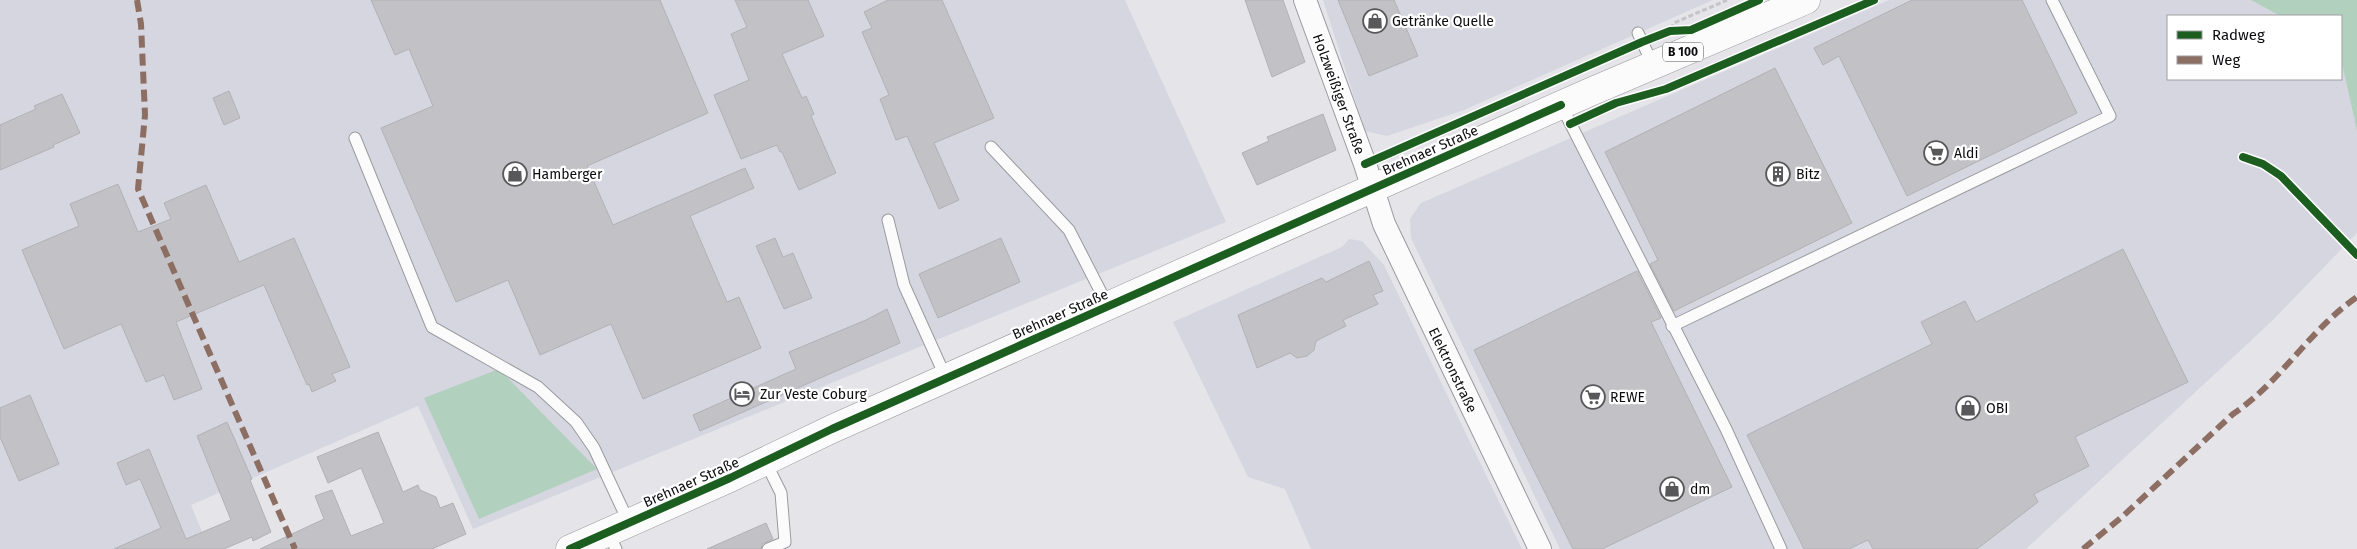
<svg xmlns="http://www.w3.org/2000/svg" width="2357" height="549" font-family="'Fira Sans',sans-serif">
	<style>
		.built { fill: #d6d6e1 }
		.green { fill: #b2d0be }
		.building { fill: #c2c2c6; stroke: #b1b1b5 }
		.lines { fill: none; stroke-linecap: round; stroke-linejoin: round }
		.lane-casing { stroke: #9a9a9e; stroke-width: 13 }
		.street-casing { stroke: #9a9a9e; stroke-width: 24 }
		.primary-casing { stroke: #9a9a9e; stroke-width: 29 }
		.path { stroke: #c5c5c7; stroke-width: 3; stroke-dasharray: 5 2.5; stroke-linecap: butt }
		.lane { stroke: #fbfbfc; stroke-width: 11 }
		.street { stroke: #fbfbfc; stroke-width: 22 }
		.primary { stroke: #fbfbfc; stroke-width: 28 }
		.quiet { stroke: #8d6e63; stroke-width: 6; stroke-dasharray: 12 6; stroke-linecap: butt }
		.cycleway-casing { stroke: #fff; stroke-width: 11 }
		.cycleway { stroke: #1b5e20; stroke-width: 8 }
		.labels { text-anchor: middle; stroke-width: 4.5; stroke-linejoin: round; paint-order: stroke }
		.shield { fill: #fff; stroke: #555557; stroke-width: 1 }
		.shield-label { font-size: 12px; font-weight: bold; fill: #0c0c0f }
		.poi-label { font-size: 14px; fill: #0c0c0f; stroke: #fff; text-anchor: start }
		.street-label { font-size: 14px; fill: #0c0c0f; stroke: #fff }
	</style>
	<rect width="100%" height="100%" fill="#e4e4e9"/>
	<g class="built">
		<polygon points="0,0 1125,0 1226,222 473,529 418,406 191,505 209,549 0,549"/>
		<polygon points="1323,0 1713,0 1464,110 1387,136 1365,131"/>
		<polygon points="1889,0 2251,0 2280,16 2168,16 2168,79 2341,79 2341,59 2357,131 2357,233 2271,322 2026,549 1560,549 1411,238 1410,219 1421,203"/>
		<polygon points="1349,239 1362,241 1384,265 1522,549 1311,549 1285,489 1248,477 1173,322 1342,247"/>
	</g>
	<g class="green">
		<polygon points="2251,0 2357,0 2357,131 2341,59 2341,16 2280,16"/>
		<polygon points="499,369 597,469 479,519 424,398"/>
	</g>
	<g class="building">
		<polygon points="371,0 660,0 708,113 587,166 613,225 745,168 754,188 690,216 727,302 739,297 761,348 643,399 611,324 540,355 508,280 456,302 381,128 433,106 409,49 395,55"/>
		<polygon points="735,0 808,0 824,36 782,54 802,98 806,96 814,114 811,116 836,173 799,190 782,152 780,152 777,145 741,159 714,95 749,80 731,34 747,27"/>
		<polygon points="888,0 942,0 994,118 934,143 959,200 939,209 907,136 896,140 880,99 889,95 862,32 872,28 864,12"/>
		<polygon points="1245,0 1283,0 1305,62 1272,77"/>
		<polygon points="1338,0 1394,0 1418,56 1369,76"/>
		<polygon points="1912,0 2022,0 2077,113 1907,196 1839,56 1823,65 1814,48"/>
		<polygon points="1775,68 1852,223 1674,311 1650,264 1658,260 1605,152"/>
		<polygon points="229,91 240,118 224,125 213,98"/>
		<polygon points="62,94 80,133 53,145 54,147 0,170 0,125 36,109 34,106"/>
		<polygon points="1323,114 1336,150 1257,185 1242,153 1269,141 1267,137"/>
		<polygon points="118,184 138,232 171,219 164,203 206,185 239,262 294,238 350,367 332,374 336,381 312,392 309,384 307,385 264,285 176,322 202,389 174,400 164,375 146,382 121,324 64,349 22,250 79,226 70,204"/>
		<polygon points="775,238 783,257 793,253 812,298 784,309 756,246"/>
		<polygon points="1001,238 1020,282 938,318 919,274"/>
		<polygon points="2123,249 2188,382 2075,437 2089,466 2034,494 2038,502 1977,549 1873,549 1868,540 1849,549 1804,549 1747,435 1932,344 1921,322 1965,301 1976,322"/>
		<polygon points="1369,261 1383,291 1373,295 1378,304 1343,320 1346,326 1316,341 1314,350 1307,356 1297,358 1290,353 1257,368 1238,315 1322,278 1326,282"/>
		<polygon points="1637,271 1661,318 1651,322 1732,487 1602,549 1573,549 1474,350"/>
		<polygon points="887,309 900,343 700,431 693,415 796,369 789,352 866,320"/>
		<polygon points="30,395 59,464 19,481 0,437 0,408"/>
		<polygon points="227,422 252,479 250,480 271,532 253,541 252,537 224,549 114,549 161,528 140,479 126,485 117,463 149,449 186,539 231,520 197,436"/>
		<polygon points="378,432 403,492 418,485 420,490 436,497 440,508 453,503 466,534 432,549 260,549 324,519 315,496 332,490 351,536 384,523 361,468 328,483 317,457"/>
		<polygon points="766,523 773,539 762,544 761,549 707,549"/>
	</g>
	<g class="lines">
		<g class="lane-casing">
			<g id="lane">
				<polyline points="1638,33 1653,65"/>
				<polyline points="1561,105 1726,429 1781,549"/>
				<polyline points="355,138 432,327 538,387 576,422 594,448 629,523"/>
				<polyline points="991,147 1069,230 1108,306"/>
				<polyline points="888,220 904,285 946,378"/>
				<polyline points="1672,326 2110,116 2052,0"/>
				<polyline points="765,461 781,493 785,542 768,549"/>
				<polyline points="608,532 616,549"/>
			</g>
		</g>
		<g class="street-casing">
			<polyline id="street" points="1305,0 1365,164 1384,224 1540,549"/>
		</g>
		<g class="primary-casing">
			<polyline id="primary" points="570,549 730,478 832,429 1204,263 1588,93 1806,0"/>
		</g>
		<polyline class="path" points="1671,29 1674,23 1727,0"/>
		<use href="#lane" class="lane"/>
		<use href="#street" class="street"/>
		<use href="#primary" class="primary"/>
		<g class="quiet">
			<polyline points="137,0 141,24 145,115 138,189 295,549"/>
			<path d="M2083,549L2122,517L2233,414C2281,382 2310,329 2357,297"/>
		</g>
		<g class="cycleway-casing">
			<g id="cycleway">
				<polyline points="1570,124 1616,103 1666,89 1874,0"/>
				<polyline points="2243,157 2263,164 2281,176 2357,255"/>
				<polyline points="1365,164 1642,42 1670,31 1691,30 1759,0"/>
				<polyline points="570,549 730,478 832,429 1561,105"/>
			</g>
		</g>
		<use href="#cycleway" class="cycleway"/>
	</g>
	<defs>
		<g id="shop-ring" transform="scale(1.25)"><circle r="9.5" fill="#fff" stroke="#58585b" stroke-width="1.5"/><path d="M-5-2.5h2.3a2.7 3.5 0 0 1 5.4 0H5L5.5 6h-11ZM-1.5-2.5h3a1.5 2.3 0 0 0-3 0Z" fill="#58585b"/></g>
		<g id="supermarket-ring" transform="scale(1.25)"><circle r="9.5" fill="#fff" stroke="#58585b" stroke-width="1.5"/><path d="M-6-5.5h2.5l.6 2H6L4.5 2H-2.5L-4.4-4H-6ZM-1.5 3.2a1.3 1.3 0 1 0 .1 0ZM3 3.2a1.3 1.3 0 1 0 .1 0Z" fill="#58585b"/></g>
		<g id="building-ring" transform="scale(1.25)"><circle r="9.5" fill="#fff" stroke="#58585b" stroke-width="1.5"/><path d="M-4-6H4V6H1V3H-1V6H-4ZM-2.5-4.3h1.7v1.8h-1.7ZM.8-4.3h1.7v1.8H.8ZM-2.5-1h1.7V.8h-1.7ZM.8-1h1.7V.8H.8Z" fill="#58585b"/></g>
		<g id="hotel-ring" transform="scale(1.25)"><circle r="9.5" fill="#fff" stroke="#58585b" stroke-width="1.5"/><path d="M-6-4.5h1.5V1H6V5H4.5V3h-9V5H-6ZM-4 0a1.8 1.8 0 1 1 3.6 0ZM.5 0V-2.5h3Q6-2.5 6 0Z" fill="#58585b"/></g>
	</defs>
	<g fill-rule="evenodd">
		<use href="#shop-ring" x="1375" y="21"/>
		<use href="#supermarket-ring" x="1936" y="153"/>
		<use href="#shop-ring" x="515" y="174"/>
		<use href="#building-ring" x="1778" y="174"/>
		<use href="#hotel-ring" x="742" y="394"/>
		<use href="#supermarket-ring" x="1593" y="397"/>
		<use href="#shop-ring" x="1968" y="408"/>
		<use href="#shop-ring" x="1672" y="489"/>
	</g>
	<g class="labels">
		<rect class="shield" x="1663" y="42.5" width="40" height="19" rx="4"/>
		<g class="shield-label">
			<text x="1683" y="56">B 100</text>
		</g>
		<g class="poi-label">
			<text x="1392" y="26">Getränke Quelle</text>
			<text x="1954" y="158">Aldi</text>
			<text x="532" y="179">Hamberger</text>
			<text x="1796" y="179">Bitz</text>
			<text x="760" y="399">Zur Veste Coburg</text>
			<text x="1610" y="402">REWE</text>
			<text x="1986" y="413">OBI</text>
			<text x="1690" y="494">dm</text>
		</g>
		<g class="street-label">
			<text transform="translate(1339 94) rotate(70)" y="5">Holzweißiger Straße</text>
			<text transform="translate(1430 150) rotate(-24)" y="5">Brehnaer Straße</text>
			<text transform="translate(1060 314) rotate(-24)" y="5">Brehnaer Straße</text>
			<text transform="translate(1453 370) rotate(64)" y="5">Elektronstraße</text>
			<text transform="translate(691 482) rotate(-24)" y="5">Brehnaer Straße</text>
		</g>
	</g>
	<rect x="2167" y="15" width="175" height="65" fill="#ffffff" stroke="#9e9e9f"/>
	<rect x="2177" y="31" width="25" height="8" fill="#1b5e20" stroke="#9e9e9f"/>
	<text x="2212" y="40" font-size="15" fill="#0c0c0f">Radweg</text>
	<rect x="2177" y="56" width="25" height="8" fill="#8d6e63" stroke="#9e9e9f"/>
	<text x="2212" y="65" font-size="15" fill="#0c0c0f">Weg</text>
</svg>
